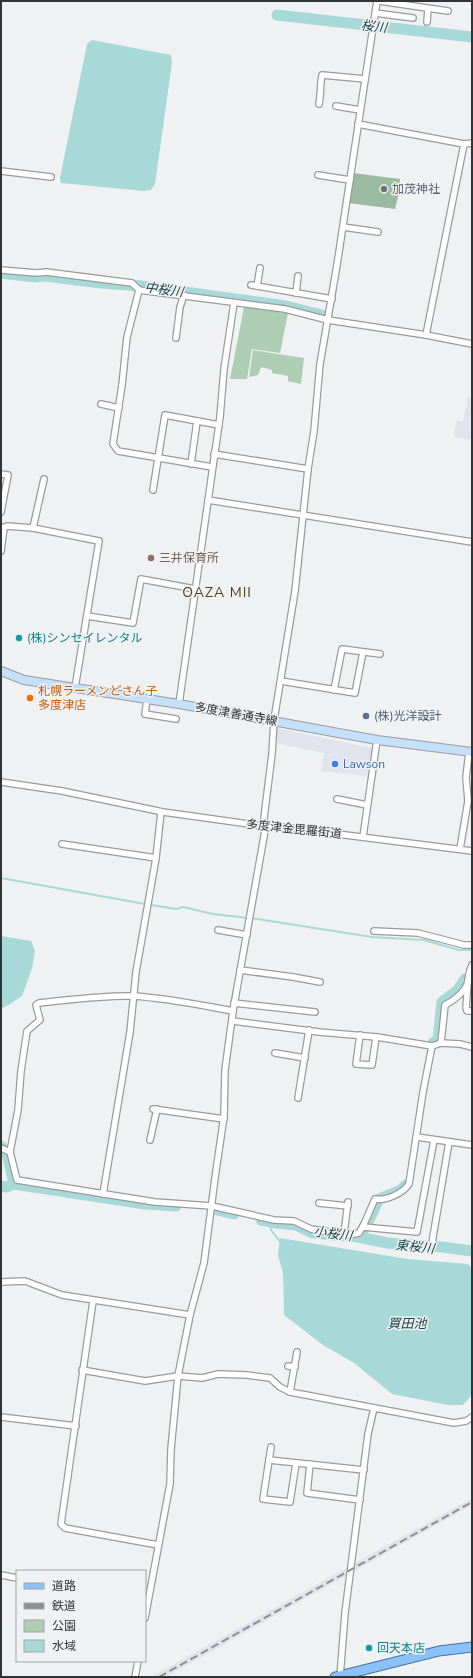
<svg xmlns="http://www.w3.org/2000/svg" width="473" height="1678" font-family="'Nunito Sans','Noto Sans JP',sans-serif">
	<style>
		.built { fill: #e2e3ec }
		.green { fill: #adceb2 }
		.forest { fill: #9bbba0 }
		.water { fill: #a7d9d9 }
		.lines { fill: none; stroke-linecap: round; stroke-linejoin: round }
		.stream { stroke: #a7d9d9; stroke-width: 2 }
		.river { stroke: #a7d9d9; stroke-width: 11 }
		.street-casing { stroke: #9b9b9d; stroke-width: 8 }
		.secondary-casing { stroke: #9b9b9d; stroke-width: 10 }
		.primary-casing { stroke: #3a74ac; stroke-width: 11 }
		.street { stroke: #fff; stroke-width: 5.5 }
		.secondary { stroke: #c5e0fa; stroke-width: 8 }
		.primary { stroke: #8bc1f4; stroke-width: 9 }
		.rail { stroke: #8e8e90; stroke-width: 2; stroke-dasharray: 8 4; stroke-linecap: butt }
		.worship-dot { fill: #6b7280; stroke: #f0f1f3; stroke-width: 1.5 }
		.education-dot { fill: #8d6e63; stroke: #f0f1f3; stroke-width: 1.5 }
		.culture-dot { fill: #0f9aa8; stroke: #f0f1f3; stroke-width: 1.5 }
		.food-dot { fill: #e8710a; stroke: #f0f1f3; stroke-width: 1.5 }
		.service-dot { fill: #5c6f8a; stroke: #f0f1f3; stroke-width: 1.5 }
		.shop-dot { fill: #3f7fe0; stroke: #f0f1f3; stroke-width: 1.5 }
		.labels { text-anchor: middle; stroke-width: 3; stroke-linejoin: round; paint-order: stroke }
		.worship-label { font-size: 12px; fill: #5b616d; stroke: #f0f1f3; text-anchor: start }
		.education-label { font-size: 12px; fill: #785e54; stroke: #f0f1f3; text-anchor: start }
		.culture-label { font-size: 12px; fill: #0d838f; stroke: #f0f1f3; text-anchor: start }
		.food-label { font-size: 12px; fill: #c56008; stroke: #f0f1f3; text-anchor: start }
		.street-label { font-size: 12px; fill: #333334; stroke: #f0f1f3 }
		.service-label { font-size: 12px; fill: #4e5e75; stroke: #f0f1f3; text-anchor: start }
		.shop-label { font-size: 12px; fill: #366cbe; stroke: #f0f1f3; text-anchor: start }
		.water-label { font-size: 13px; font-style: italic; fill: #194747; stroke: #f0f1f3 }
		.quarter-label { font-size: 14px; letter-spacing: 1px; fill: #4a3f16; stroke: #f0f1f3 }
	</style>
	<rect width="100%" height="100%" fill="#f0f1f3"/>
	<g class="built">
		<polygon points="468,396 472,397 472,440 454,437 456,421 463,421"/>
		<polygon points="276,728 373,748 367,776 321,771 324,753 275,743"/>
		<polygon points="472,1498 472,1505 166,1677 151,1677"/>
	</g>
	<g class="green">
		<polygon points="244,307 288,313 280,353 252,349 247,379 230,379"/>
		<polygon points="253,350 304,358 301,384 288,381 288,376 272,373 272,370 261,367 258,375 249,377"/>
	</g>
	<polygon class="forest" points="353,173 400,179 399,193 395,209 348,203"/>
	<g class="water">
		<polygon points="92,40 171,55 172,63 155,184 151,190 144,191 61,183 60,178 87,44"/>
		<polygon points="1,936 31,941 35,951 32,968 22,996 10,1004 1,1009"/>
		<polygon points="280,1238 407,1259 468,1264 472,1268 472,1395 463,1405 448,1405 392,1394 354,1363 323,1345 284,1315 283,1273 278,1255"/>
	</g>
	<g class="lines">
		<g class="stream">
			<polyline points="1,878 145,904 176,909 183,907 213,914 248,918"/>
			<polyline points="251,918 372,937 424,940 459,950 472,950"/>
			<polyline points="270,1222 271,1230 281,1243"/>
		</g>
		<g class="river">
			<polyline points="277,15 472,37"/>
			<polyline points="1,273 35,277 44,276 101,283 141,286 286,306 326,316"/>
			<polyline points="433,1043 437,1041 438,1039 442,1002 457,991 465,979"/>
			<polyline points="1,1146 7,1153 14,1184"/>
			<polyline points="1,1186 7,1187 14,1184 145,1204 176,1206"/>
			<polyline points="213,1209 234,1214"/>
			<polyline points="261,1220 276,1223 296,1225 313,1233 358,1237 366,1226 379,1199 401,1190 406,1185"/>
			<polyline points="358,1237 387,1243 442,1247 472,1251"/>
		</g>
		<g class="street-casing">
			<g id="street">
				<polyline points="379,1 448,11"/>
				<polyline points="375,13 413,18"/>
				<polyline points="427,22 428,9"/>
				<path d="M319,104C321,94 320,85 322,75L365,79"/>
				<polyline points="336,106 360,110"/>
				<polyline points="358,124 464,144 472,143"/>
				<polyline points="1,171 51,177"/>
				<polyline points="318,175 350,180"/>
				<polyline points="343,227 378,232"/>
				<polyline points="1,270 37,273 46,272 132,283 139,290 285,309 328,320 426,335 472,344"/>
				<polyline points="251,285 332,299"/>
				<polyline points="257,286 260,268"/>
				<polyline points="139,290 127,337 122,385 113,444 118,451 212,467"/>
				<polyline points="296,293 298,276"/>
				<polyline points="426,335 464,144"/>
				<polyline points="176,338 180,307 184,295"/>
				<polyline points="101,404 119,408"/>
				<polyline points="214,454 308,469"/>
				<polyline points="191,464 197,421"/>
				<polyline points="1,474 8,475 1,512"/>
				<polyline points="153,490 165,415 219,425"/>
				<polyline points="208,500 472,542"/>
				<polyline points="4,528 7,526 33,528 99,541 75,688"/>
				<polyline points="33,528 44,479"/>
				<polyline points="1,551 4,528 2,527"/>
				<polyline points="87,616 133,623 141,579 195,589"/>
				<polyline points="281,681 355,693 363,652"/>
				<polyline points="334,690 342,649 380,654"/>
				<polyline points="147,699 145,714 176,719"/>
				<polyline points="179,704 220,417 224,369 234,303"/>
				<polyline points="1,782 62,791 163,812 263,826 266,825 472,851"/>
				<polyline points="337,799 367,805"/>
				<polyline points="263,826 272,754 274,720 295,591 308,469 314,431 320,364 337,265 377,1"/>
				<polyline points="363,837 377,740"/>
				<polyline points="62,844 156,858"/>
				<polyline points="460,849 468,801 466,777 469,752"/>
				<polyline points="218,930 247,935"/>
				<polyline points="374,931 418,933 464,945 472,945"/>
				<polyline points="240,970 293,977 320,982"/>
				<polyline points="472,981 468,981 466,1008 467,1011 472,1011"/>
				<polyline points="234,1003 315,1012"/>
				<polyline points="233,1021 319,1032 377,1037 432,1046 441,1043 460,1044 472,1047"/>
				<polyline points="360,1035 356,1064 372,1065 376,1037"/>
				<path d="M441,1043L445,1005C454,1000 467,991 468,980C469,974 469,971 472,965"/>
				<polyline points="275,1053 305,1058"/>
				<polyline points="298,1098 309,1030"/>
				<polyline points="153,1109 224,1119"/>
				<polyline points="417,1137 472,1145"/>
				<polyline points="150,1140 157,1109"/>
				<path d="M1,1148L10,1152L17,1180L155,1202L212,1206L274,1220L294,1221L311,1229L348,1235L359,1233L364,1224L375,1199C387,1201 403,1193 409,1184L423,1092L432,1046"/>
				<path d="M10,1152L18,1110L21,1071L27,1031L40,1020L36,1005L39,1003C70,1000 102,995 133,996C167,998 200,1005 233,1011"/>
				<polyline points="103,1194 130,1032 136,972 156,858 161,812"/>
				<polyline points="319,1203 348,1206"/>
				<polyline points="363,1227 417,1232 434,1140"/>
				<polyline points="344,1234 348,1202"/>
				<polyline points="432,1243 449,1142"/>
				<polyline points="1,1282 25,1281 62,1295 190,1315"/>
				<polyline points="93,1301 61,1524 65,1528 158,1545"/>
				<polyline points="288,1366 295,1367"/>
				<polyline points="82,1370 145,1381 178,1376 202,1378 218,1374 247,1375 270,1378 280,1387 290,1392 454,1423 466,1421 472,1417"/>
				<polyline points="290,1392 297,1352"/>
				<polyline points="1,1417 76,1426"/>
				<polyline points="271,1447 263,1499 290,1502 296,1463"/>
				<polyline points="269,1460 364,1470"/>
				<polyline points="310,1464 307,1493 360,1500"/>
				<polyline points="1,1575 17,1578"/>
				<polyline points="145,1618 170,1484 171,1449 178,1376 190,1315 204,1263 215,1178 224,1116 225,1070 233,1011 266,825"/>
				<polyline points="135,1677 138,1661"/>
				<polyline points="340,1677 345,1613 368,1434 374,1408"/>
			</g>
		</g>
		<g class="secondary-casing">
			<polyline id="secondary" points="1,671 24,680 179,704 377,740 472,752"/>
		</g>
		<g class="primary-casing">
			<polyline id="primary" points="335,1677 439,1651 472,1647"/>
		</g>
		<use href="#street" class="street"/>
		<use href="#secondary" class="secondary"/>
		<use href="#primary" class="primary"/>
		<polyline class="rail" points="159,1677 472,1502"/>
	</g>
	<circle class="worship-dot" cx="384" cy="189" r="4"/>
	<circle class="education-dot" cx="151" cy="558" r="4"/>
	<g class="culture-dot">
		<circle cx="19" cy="638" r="4"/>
		<circle cx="369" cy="1648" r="4"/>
	</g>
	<circle class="food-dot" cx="30" cy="698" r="4"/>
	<circle class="service-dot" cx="366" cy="716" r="4"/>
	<circle class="shop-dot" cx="335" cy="764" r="4"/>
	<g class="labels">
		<g class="worship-label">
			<text x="392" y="193">加茂神社</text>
		</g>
		<g class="education-label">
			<text x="159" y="562">三井保育所</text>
		</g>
		<g class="culture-label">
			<text x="27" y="642">(株)シンセイレンタル</text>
			<text x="377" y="1652">回天本店</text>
		</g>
		<g class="food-label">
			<text x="38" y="695">札幌ラーメンどさん子<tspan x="38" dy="14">多度津店</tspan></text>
		</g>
		<g class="street-label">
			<text transform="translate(236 714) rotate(10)" y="4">多度津善通寺線</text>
			<text transform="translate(294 829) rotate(6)" y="4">多度津金毘羅街道</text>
		</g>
		<g class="service-label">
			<text x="374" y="720">(株)光洋設計</text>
		</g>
		<g class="shop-label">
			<text x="343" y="768">Lawson</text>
		</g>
		<g class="water-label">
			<text transform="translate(374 26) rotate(6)" y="5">桜川</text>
			<text transform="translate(164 289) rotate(8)" y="5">中桜川</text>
			<text transform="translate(333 1233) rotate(7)" y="5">小桜川</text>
			<text transform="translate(415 1246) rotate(6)" y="5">東桜川</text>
			<text x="407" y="1328">買田池</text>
		</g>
		<g class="quarter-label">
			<text x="217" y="597">OAZA MII</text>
		</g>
	</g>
	<rect width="473" height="1678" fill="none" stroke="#333334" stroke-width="4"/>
	<rect x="16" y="1570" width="130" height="92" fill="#f0f1f3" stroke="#a4a5a7"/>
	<rect x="24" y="1583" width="20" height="6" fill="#8bc1f4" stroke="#a4a5a7"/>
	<text x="52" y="1590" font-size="12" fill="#333334">道路</text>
	<rect x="24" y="1603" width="20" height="6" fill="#8e8e90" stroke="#a4a5a7"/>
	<text x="52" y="1610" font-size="12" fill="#333334">鉄道</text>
	<rect x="24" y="1620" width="20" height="12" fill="#adceb2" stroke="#a4a5a7"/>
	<text x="52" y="1630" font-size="12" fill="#333334">公園</text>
	<rect x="24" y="1640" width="20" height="12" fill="#a7d9d9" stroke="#a4a5a7"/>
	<text x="52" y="1650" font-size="12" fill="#333334">水域</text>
</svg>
